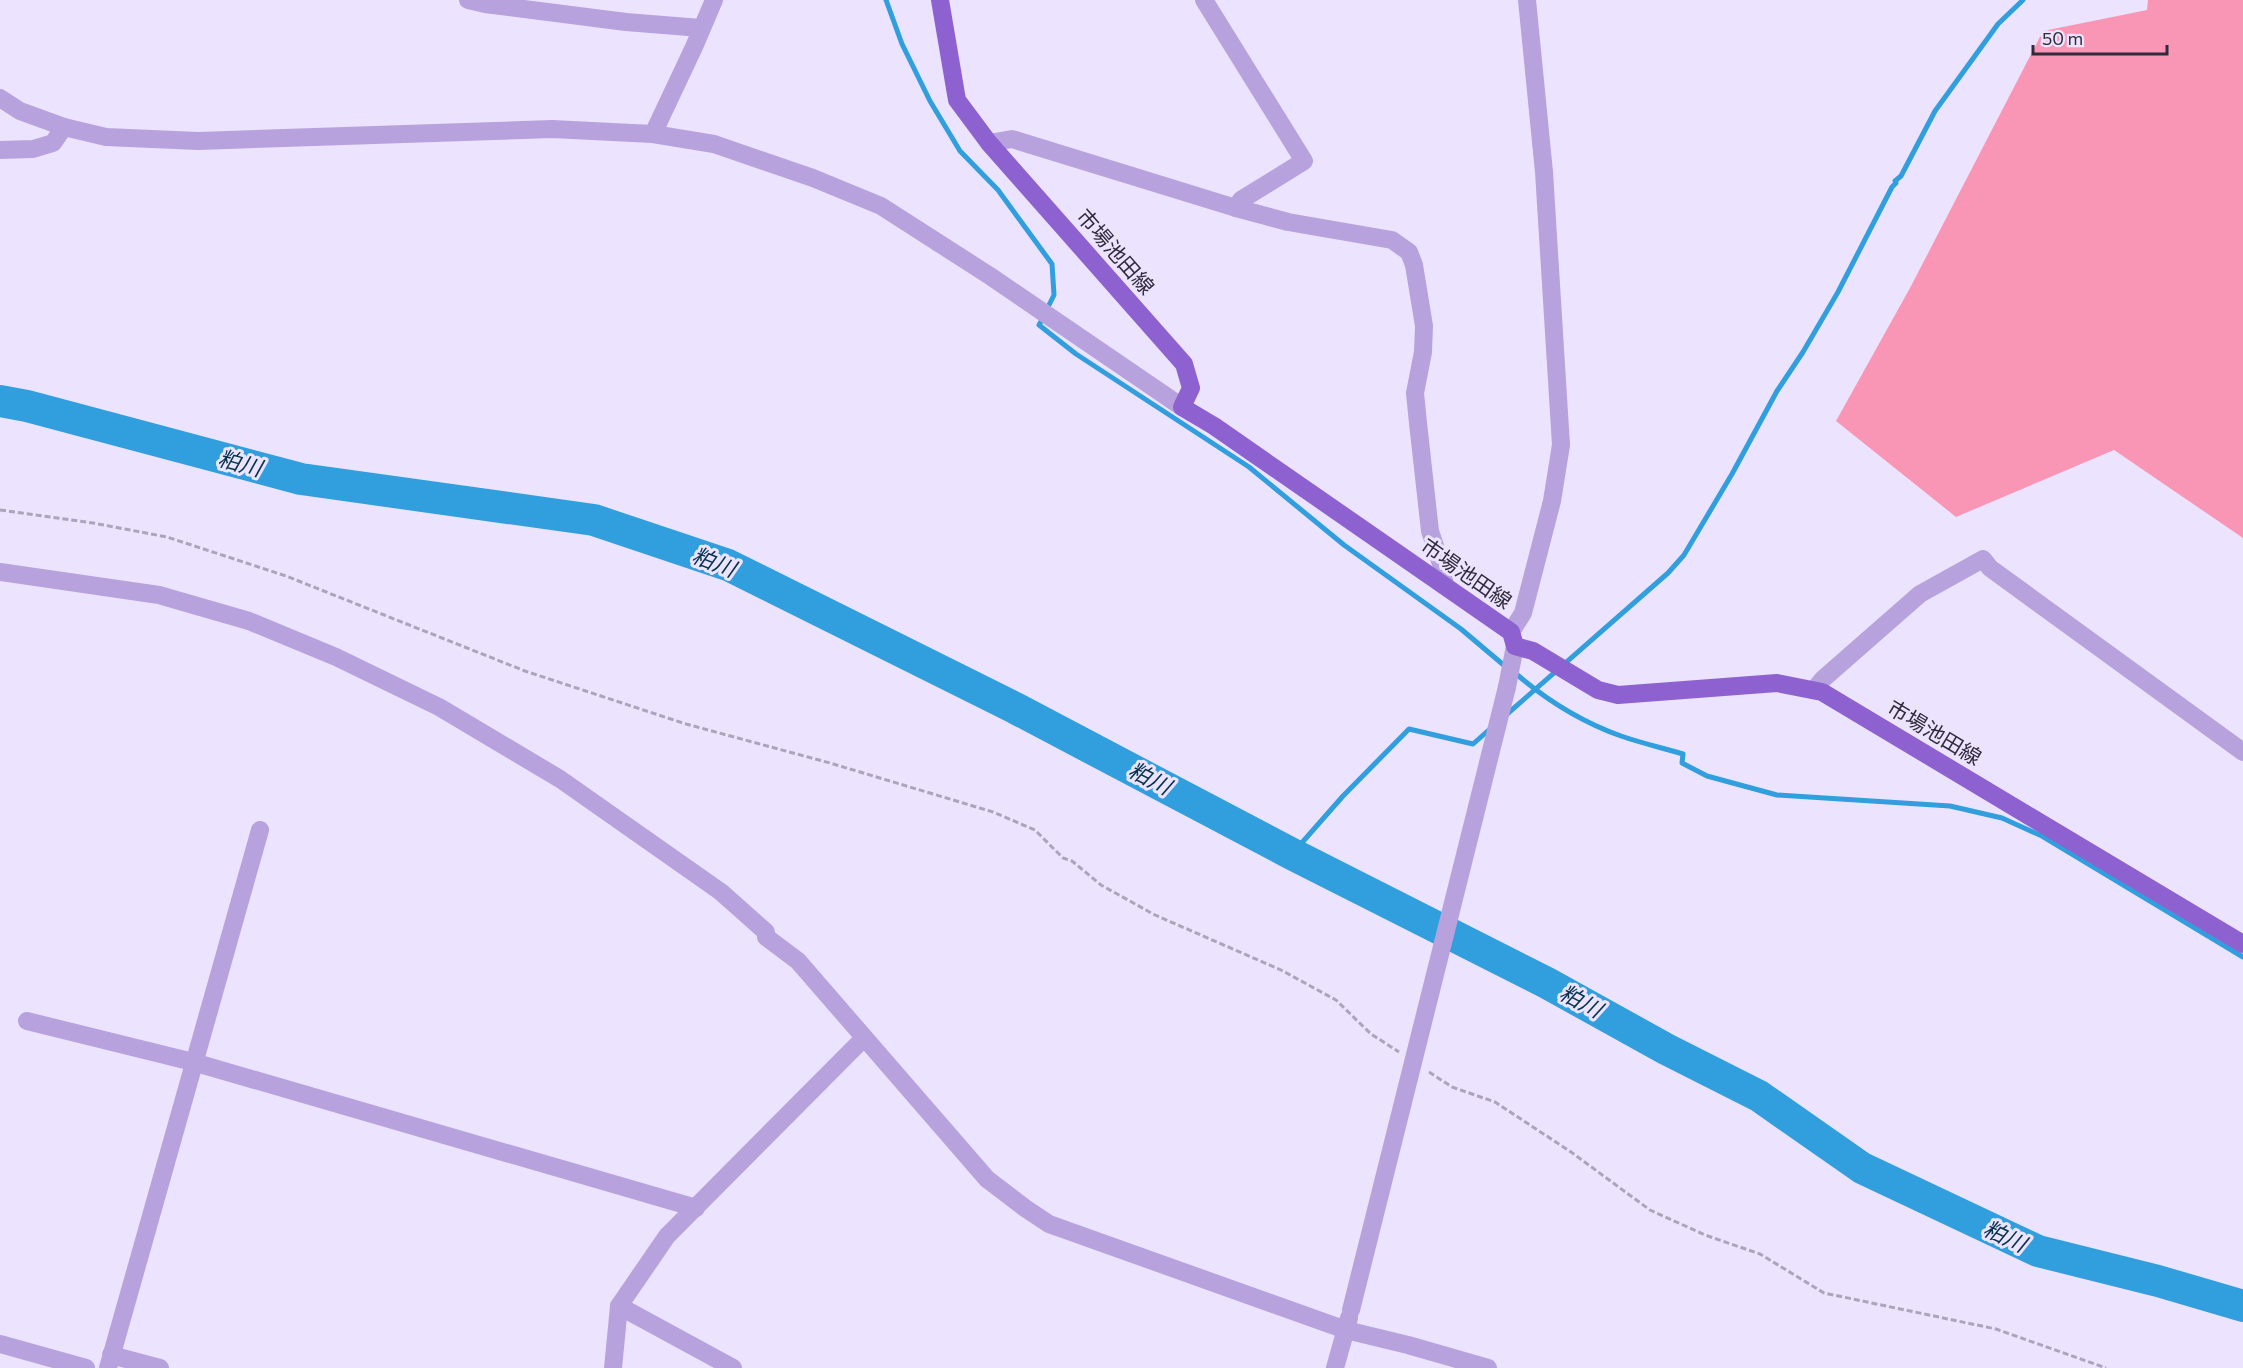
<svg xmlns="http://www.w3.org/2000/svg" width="2243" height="1368" font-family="Commissioner,'Noto Sans JP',sans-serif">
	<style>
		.green { fill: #fa96b5 }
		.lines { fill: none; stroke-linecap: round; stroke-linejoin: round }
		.stream { stroke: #319ede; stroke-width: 5 }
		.river { stroke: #319ede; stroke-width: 32 }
		.path { stroke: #aba4ba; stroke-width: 3; stroke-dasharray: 6 3; stroke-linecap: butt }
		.minor { stroke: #b7a2de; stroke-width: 18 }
		.major { stroke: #8e61d0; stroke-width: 18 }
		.minor-bridge { stroke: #b7a2de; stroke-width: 18 }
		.labels { text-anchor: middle; stroke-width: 6; stroke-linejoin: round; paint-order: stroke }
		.street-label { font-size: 21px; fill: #302b3b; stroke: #ece4fe }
		.water-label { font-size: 22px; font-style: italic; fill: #04324c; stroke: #ece4fe }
	</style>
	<rect width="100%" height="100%" fill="#ece4fe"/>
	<polygon class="green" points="2148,0 2243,0 2243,538 2114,450 1956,517 1836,421 1910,288 2043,31 2147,10"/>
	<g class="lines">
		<g class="stream">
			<polyline points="886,0 902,44 930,101 960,151 998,190 1052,264 1054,295 1047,309"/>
			<polyline points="1043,318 1039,325 1076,354 1249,467 1344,545 1461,629 1506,667"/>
			<path d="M1514,672C1545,699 1582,722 1621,736C1641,743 1663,748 1683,754L1682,763L1707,776L1777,795L1950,806L2002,818L2042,836L2243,957"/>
			<polyline points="1506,715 1668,573 1684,555 1732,474 1777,391 1803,352 1838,292 1892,187 1896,183 1895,181 1901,176 1935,111 1998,24 2023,0"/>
			<polyline points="1292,854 1343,796 1409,729 1473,744 1490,729"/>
		</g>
		<polyline class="river" points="0,401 27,406 301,479 594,520 728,565 1015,708 1292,854 1547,983 1666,1049 1759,1096 1862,1168 2038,1251 2158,1281 2243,1306"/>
		<g class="path">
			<polyline points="0,510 93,523 167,537 286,576 525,671 686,724 830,763 993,812 1035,830 1063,858 1072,861 1101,885 1155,915 1281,970 1336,1000 1371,1034 1399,1052"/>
			<polyline points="1429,1072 1452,1087 1495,1102 1571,1152 1650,1210 1705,1235 1760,1254 1824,1293 1996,1329 2106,1368"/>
		</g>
		<g class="minor">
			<polyline points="468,0 485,4 626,22 701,28"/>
			<polyline points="1204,0 1304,161 1241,200 1236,208"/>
			<polyline points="0,98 20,111 64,127 106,137 198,141 552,129 653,134 714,144 813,178 881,206 990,276 1182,407"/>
			<polyline points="653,134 694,47 714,0"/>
			<polyline points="989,143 1012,139 1236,208 1288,222 1392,240 1409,252 1414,265 1424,326 1423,352 1415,393 1418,423 1430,531 1445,576 1443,585"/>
			<polyline points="0,150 33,149 53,143 64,127"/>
			<polyline points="0,572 159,595 249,621 336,657 439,707 560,779 721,892 766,932 766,937 798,961 987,1179 1025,1208 1049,1224 1346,1330 1408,1345 1488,1368"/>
			<polyline points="1511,632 1523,613 1552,501 1561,445 1544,172 1527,0"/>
			<polyline points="1507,687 1515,646"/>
			<polyline points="1814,690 1823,679 1920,594 1983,559 1990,568 2243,752"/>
			<polyline points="27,1021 193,1062 696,1208"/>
			<polyline points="619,1306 733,1368"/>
			<polyline points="0,1344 86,1368"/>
			<polyline points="111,1355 160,1368"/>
			<polyline points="108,1368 260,830"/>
			<polyline points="613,1368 619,1306 667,1236 864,1038"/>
			<polyline points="1335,1368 1349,1318"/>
		</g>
		<polyline class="major" points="940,0 957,100 989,143 1184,364 1191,388 1182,407 1214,426 1511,632 1515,646 1533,651 1598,690 1618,695 1777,683 1822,692 2243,944"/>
		<polyline class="minor-bridge" points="1351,1310 1507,687"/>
	</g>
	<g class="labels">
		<g class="street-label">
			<text transform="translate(1115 252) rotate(49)" y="7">市場池田線</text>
			<text transform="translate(1466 574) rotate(35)" y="7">市場池田線</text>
			<text transform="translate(1934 733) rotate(31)" y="7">市場池田線</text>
		</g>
		<g class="water-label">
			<text transform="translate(240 463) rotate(15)" y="8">粕川</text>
			<text transform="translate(714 562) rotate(21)" y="8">粕川</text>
			<text transform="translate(1150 778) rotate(27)" y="8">粕川</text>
			<text transform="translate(1581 1001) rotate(28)" y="8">粕川</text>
			<text transform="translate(2005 1236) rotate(25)" y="8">粕川</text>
		</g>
	</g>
	<path d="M2033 45v9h134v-9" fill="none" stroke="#302b3b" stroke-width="3"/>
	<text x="2042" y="45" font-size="18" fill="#302b3b" stroke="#ece4fe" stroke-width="4.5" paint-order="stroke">50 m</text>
</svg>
